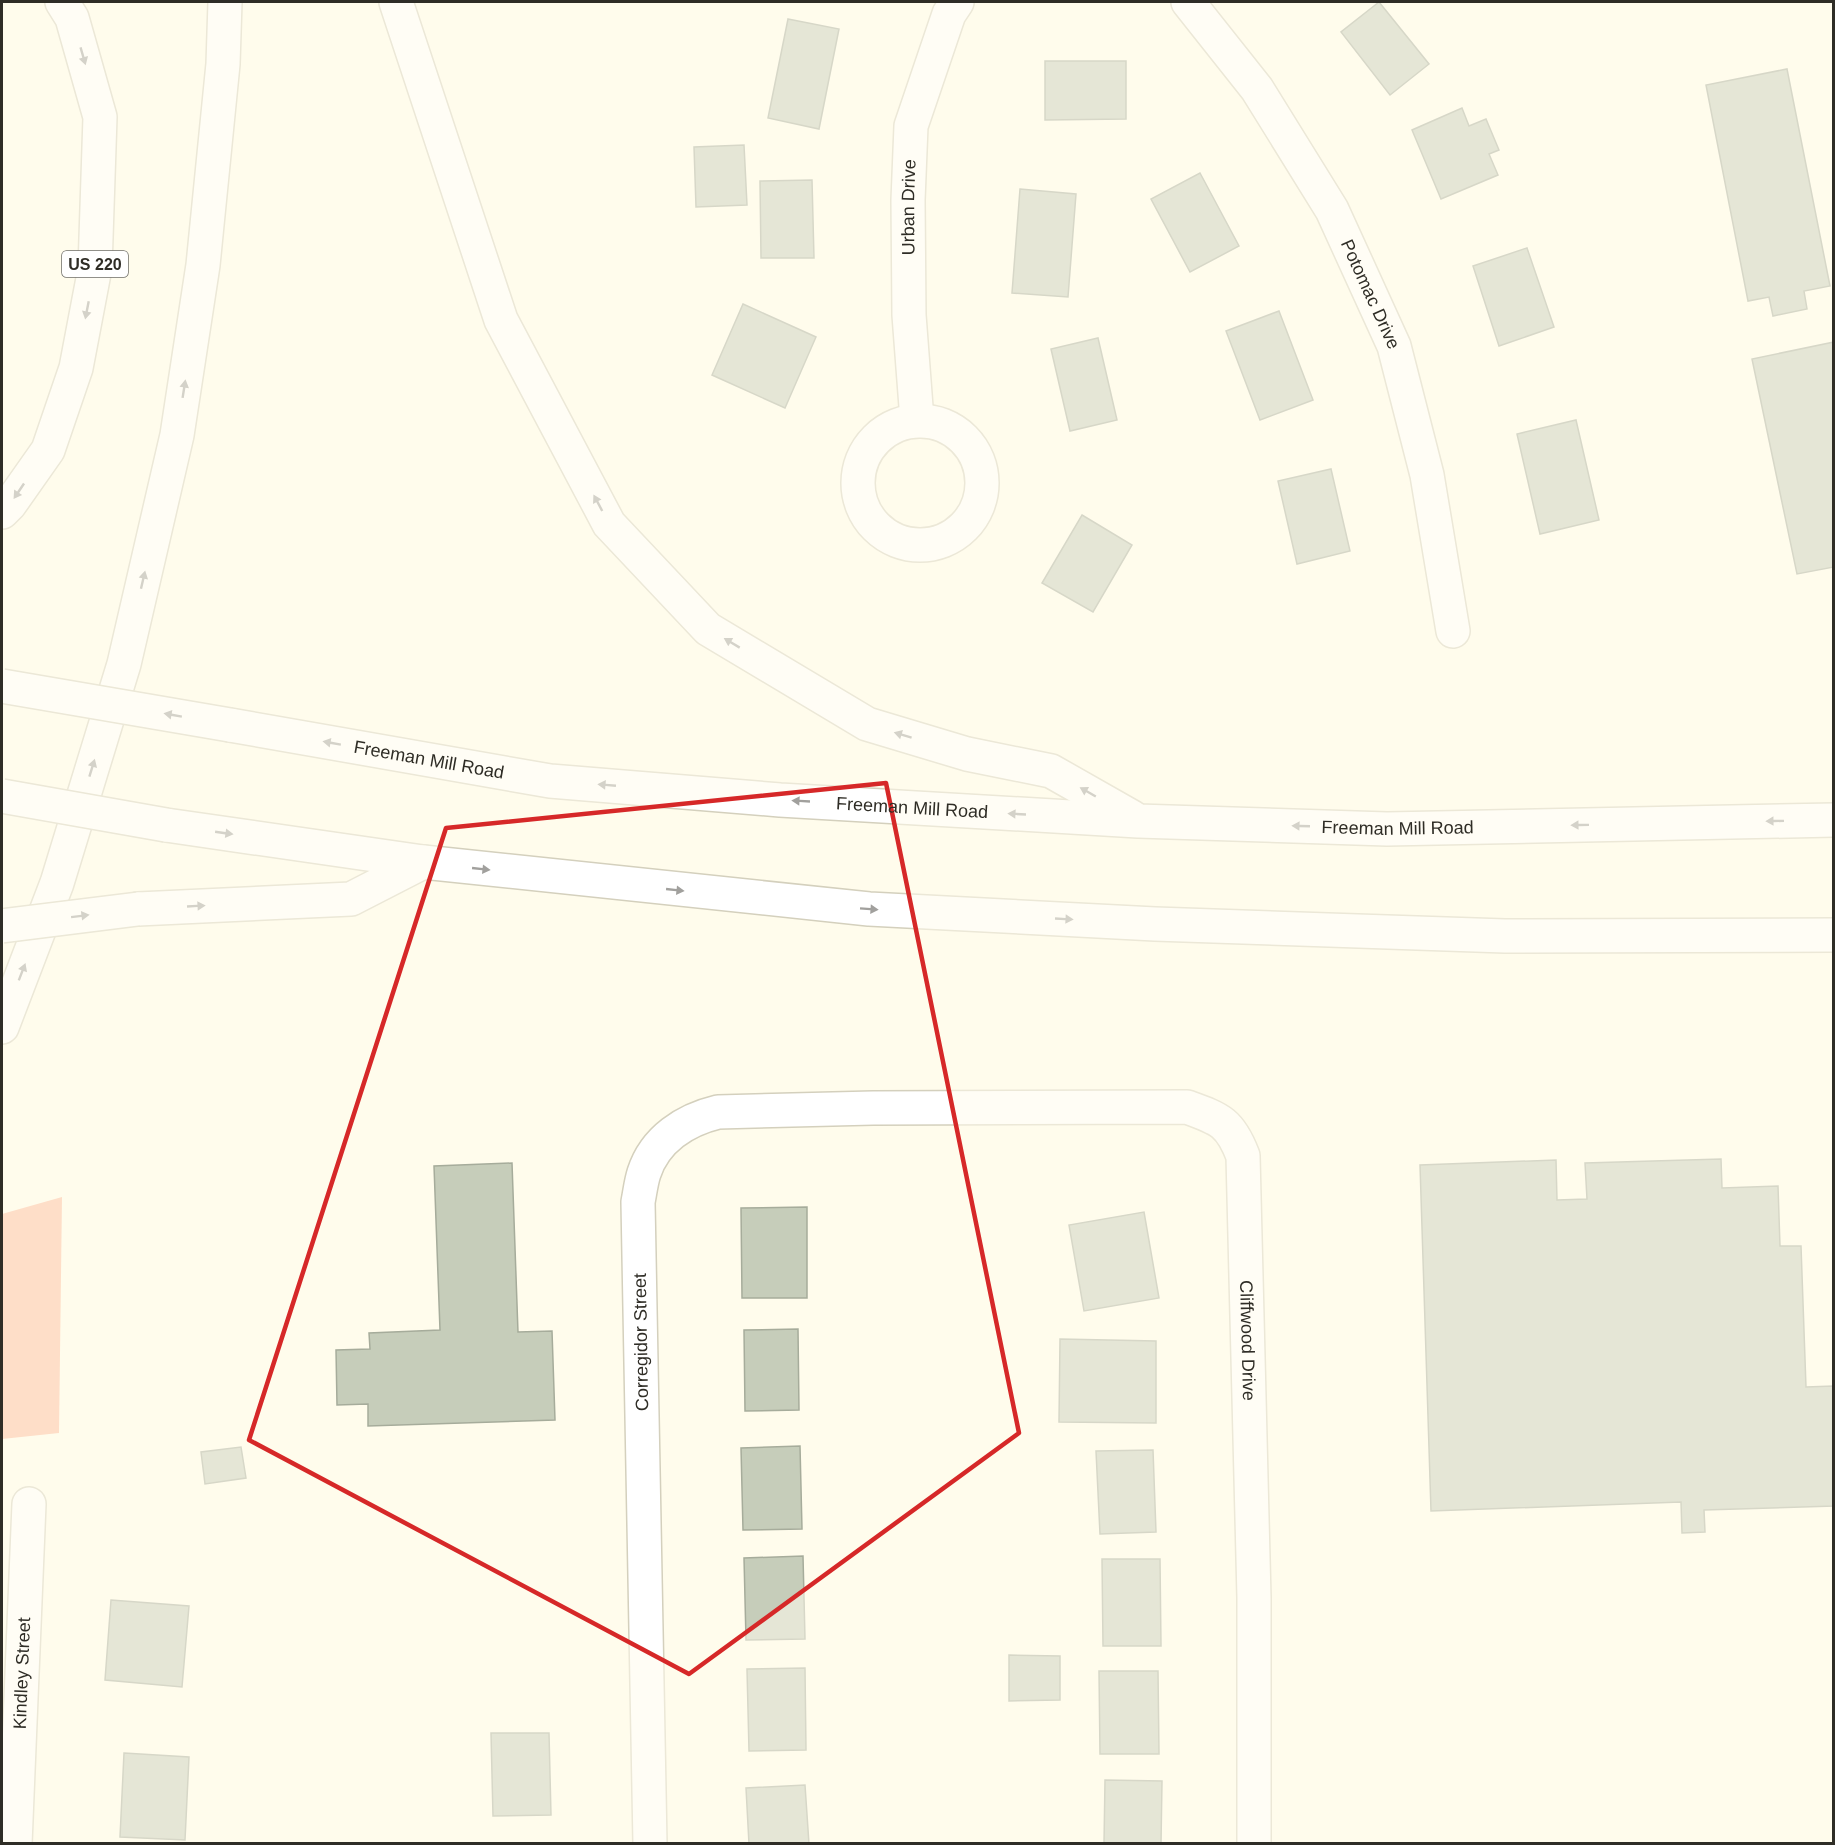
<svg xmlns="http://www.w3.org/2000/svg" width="1835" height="1845" font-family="Arial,sans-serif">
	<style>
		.forest { fill: #fcbb9b }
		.building { fill: #c6cdba; stroke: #a6ac9b; stroke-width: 1.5 }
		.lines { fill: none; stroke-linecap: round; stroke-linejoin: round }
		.minor-casing { stroke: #d4d0bd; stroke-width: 36 }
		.highway-casing { stroke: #d4d0bd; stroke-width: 36 }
		.minor { stroke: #fff; stroke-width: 33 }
		.highway { stroke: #fff; stroke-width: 33 }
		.highway-bridge-casing { stroke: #d4d0bd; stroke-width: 36; stroke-linecap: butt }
		.highway-bridge { stroke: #fff; stroke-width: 33 }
		.oneway { fill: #a1a09d }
		.marked { fill: none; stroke: #d62828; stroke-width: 4.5; stroke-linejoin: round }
		.labels { text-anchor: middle; stroke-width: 5; stroke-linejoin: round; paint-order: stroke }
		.shield { fill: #fff; stroke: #6d6c67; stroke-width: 1.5 }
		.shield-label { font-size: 16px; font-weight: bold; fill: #2f2d26 }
		.street-label { font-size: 18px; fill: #2f2d26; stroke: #fff }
	</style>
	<rect width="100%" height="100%" fill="#fffcec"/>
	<polygon class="forest" points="62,1197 59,1433 2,1439 2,1214"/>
	<g class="building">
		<polygon points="1379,2 1429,64 1390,95 1341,32"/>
		<polygon points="788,19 839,29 819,129 768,118"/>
		<polygon points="1045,61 1126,61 1126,119 1045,120"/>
		<polygon points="1787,69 1830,286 1804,291 1807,309 1773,316 1769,297 1748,301 1706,85"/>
		<polygon points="1462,108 1469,126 1486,119 1499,150 1489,154 1498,175 1441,199 1412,130"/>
		<polygon points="744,145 747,205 696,207 694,147"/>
		<polygon points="1200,173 1239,246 1190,272 1151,199"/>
		<polygon points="812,180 814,258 761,258 760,181"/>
		<polygon points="1020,189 1076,194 1068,297 1012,293"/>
		<polygon points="1527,248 1554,327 1499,346 1473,266"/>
		<polygon points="743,304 816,337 785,408 712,375"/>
		<polygon points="1279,311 1313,400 1260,420 1226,331"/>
		<polygon points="1098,338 1117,420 1070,431 1051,349"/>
		<polygon points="1834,342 1834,567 1797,574 1752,359"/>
		<polygon points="1576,420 1599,520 1540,534 1517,434"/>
		<polygon points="1331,469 1350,551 1297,564 1278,481"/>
		<polygon points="1082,515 1132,545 1093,612 1042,583"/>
		<polygon points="1721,1159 1722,1188 1778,1186 1780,1246 1801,1246 1806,1387 1833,1386 1834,1506 1704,1510 1705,1532 1682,1533 1681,1502 1431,1511 1420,1165 1556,1160 1557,1200 1587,1199 1585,1163"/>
		<polygon points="512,1163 518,1332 552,1331 555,1420 368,1426 368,1404 337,1405 336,1350 370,1349 369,1333 440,1330 434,1166"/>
		<polygon points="807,1207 807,1298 742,1298 741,1208"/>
		<polygon points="1144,1212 1159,1298 1084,1311 1069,1225"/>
		<polygon points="798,1329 799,1410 745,1411 744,1330"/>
		<polygon points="1060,1339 1156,1341 1156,1423 1059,1422"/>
		<polygon points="800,1446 802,1529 743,1530 741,1448"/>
		<polygon points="241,1447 246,1478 205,1484 201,1452"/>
		<polygon points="1153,1450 1156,1532 1100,1534 1096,1451"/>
		<polygon points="803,1556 805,1639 746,1640 744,1558"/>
		<polygon points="1102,1559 1160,1559 1161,1646 1103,1646"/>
		<polygon points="111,1600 189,1606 182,1687 105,1680"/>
		<polygon points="1009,1655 1060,1656 1060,1700 1009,1701"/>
		<polygon points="805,1668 806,1750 749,1751 747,1669"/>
		<polygon points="1099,1671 1158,1671 1159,1754 1100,1754"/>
		<polygon points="491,1733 549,1733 551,1815 493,1816"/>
		<polygon points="124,1753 189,1757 185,1840 120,1837"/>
		<polygon points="1105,1780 1162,1781 1161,1844 1104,1844"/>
		<polygon points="805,1785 809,1844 749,1844 746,1788"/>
	</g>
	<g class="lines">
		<g class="minor-casing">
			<g id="minor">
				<path id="s1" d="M1188,2L1257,89L1332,210L1394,346L1427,475L1453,631"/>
				<path id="s2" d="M917,420L909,315L908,200L911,126L949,14L957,2"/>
				<circle cx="920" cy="483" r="62"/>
				<path id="s3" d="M15,1844L29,1504"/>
				<path id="s4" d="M650,1844L638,1202C640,1192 641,1182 644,1173C655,1139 685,1120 718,1112L873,1108L1187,1107C1220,1119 1230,1122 1243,1156L1254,1598V1844"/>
			</g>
		</g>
		<g class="highway-casing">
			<g id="highway">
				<polyline points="396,2 501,320 609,524 708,629 867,724 967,754 1051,771 1132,817"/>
				<polyline points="2,512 10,504 48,450 76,368 95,268 100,117 72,18 62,2"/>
				<path id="s5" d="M230,725L550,781L780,800L1138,821L1387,829L1834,820"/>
				<polyline points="166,825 423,862 869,909 1155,924 1505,936 1834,935"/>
				<polyline points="138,909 351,899 423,862"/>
				<polyline points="2,1027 57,883 124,664 177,435 203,265 223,64 225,2"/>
			</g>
		</g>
		<use href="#minor" class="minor"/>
		<use href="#highway" class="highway"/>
		<g class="highway-bridge-casing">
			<g id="highway-bridge">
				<polyline points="2,686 230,725"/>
				<polyline points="2,796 166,825"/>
				<polyline points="2,926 138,909"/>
			</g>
		</g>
		<use href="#highway-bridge" class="highway-bridge"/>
	</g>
	<defs><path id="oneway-solid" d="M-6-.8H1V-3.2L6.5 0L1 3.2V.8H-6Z" transform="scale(1.5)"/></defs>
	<g class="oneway">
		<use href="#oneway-solid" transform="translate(83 56) rotate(74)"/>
		<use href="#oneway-solid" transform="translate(87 310) rotate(101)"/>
		<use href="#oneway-solid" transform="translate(184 389) rotate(-81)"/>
		<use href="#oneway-solid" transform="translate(19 491) rotate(124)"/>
		<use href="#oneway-solid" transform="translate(598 503) rotate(-118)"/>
		<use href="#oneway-solid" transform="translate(143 580) rotate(-77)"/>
		<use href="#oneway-solid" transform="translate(732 643) rotate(-149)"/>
		<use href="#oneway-solid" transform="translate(173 715) rotate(-170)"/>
		<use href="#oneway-solid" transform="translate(903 735) rotate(-163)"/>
		<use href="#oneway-solid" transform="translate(332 743) rotate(-170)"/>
		<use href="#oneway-solid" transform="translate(92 768) rotate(-73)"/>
		<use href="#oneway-solid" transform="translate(607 785) rotate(-175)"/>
		<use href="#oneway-solid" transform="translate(1088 792) rotate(-150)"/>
		<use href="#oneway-solid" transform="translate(801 801) rotate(-177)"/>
		<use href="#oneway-solid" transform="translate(1017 814) rotate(-177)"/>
		<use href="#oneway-solid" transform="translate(1775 821) rotate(179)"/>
		<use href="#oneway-solid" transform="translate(1580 825) rotate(179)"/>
		<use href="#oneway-solid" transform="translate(1301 826) rotate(-178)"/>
		<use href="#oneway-solid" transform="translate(224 833) rotate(8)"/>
		<use href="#oneway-solid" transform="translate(481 869) rotate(6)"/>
		<use href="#oneway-solid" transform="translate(675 890) rotate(6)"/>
		<use href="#oneway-solid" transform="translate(196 906) rotate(-3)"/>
		<use href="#oneway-solid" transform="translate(869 909) rotate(4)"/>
		<use href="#oneway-solid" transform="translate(80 916) rotate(-7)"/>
		<use href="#oneway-solid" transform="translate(1064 919) rotate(3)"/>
		<use href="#oneway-solid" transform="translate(22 972) rotate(-69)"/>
	</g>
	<path d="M0 0H1835V1845H0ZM886,783L1019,1433L689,1674L249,1440L446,828Z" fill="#fffcec" fill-opacity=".55" fill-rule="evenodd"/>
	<path class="marked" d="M886,783L1019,1433L689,1674L249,1440L446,828Z"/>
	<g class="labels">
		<rect class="shield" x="62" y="251" width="66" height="26" rx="4.5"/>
		<g class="shield-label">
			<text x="95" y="270">US 220</text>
		</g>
		<g class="street-label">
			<text dy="6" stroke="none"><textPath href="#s2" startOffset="213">Urban Drive</textPath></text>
			<text dy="6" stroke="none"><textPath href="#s1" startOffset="346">Potomac Drive</textPath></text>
			<text dy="6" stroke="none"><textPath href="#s5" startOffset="202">Freeman Mill Road</textPath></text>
			<text dy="6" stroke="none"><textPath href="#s5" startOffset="688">Freeman Mill Road</textPath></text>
			<text dy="6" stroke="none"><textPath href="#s5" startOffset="1174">Freeman Mill Road</textPath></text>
			<text dy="6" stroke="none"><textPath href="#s4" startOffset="1504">Cliffwood Drive</textPath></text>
			<text transform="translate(641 1342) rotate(-91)" y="6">Corregidor Street</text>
			<text dy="6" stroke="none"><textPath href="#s3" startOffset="171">Kindley Street</textPath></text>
		</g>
	</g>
	<rect width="1835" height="1845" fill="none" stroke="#2f2d26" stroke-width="6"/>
</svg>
